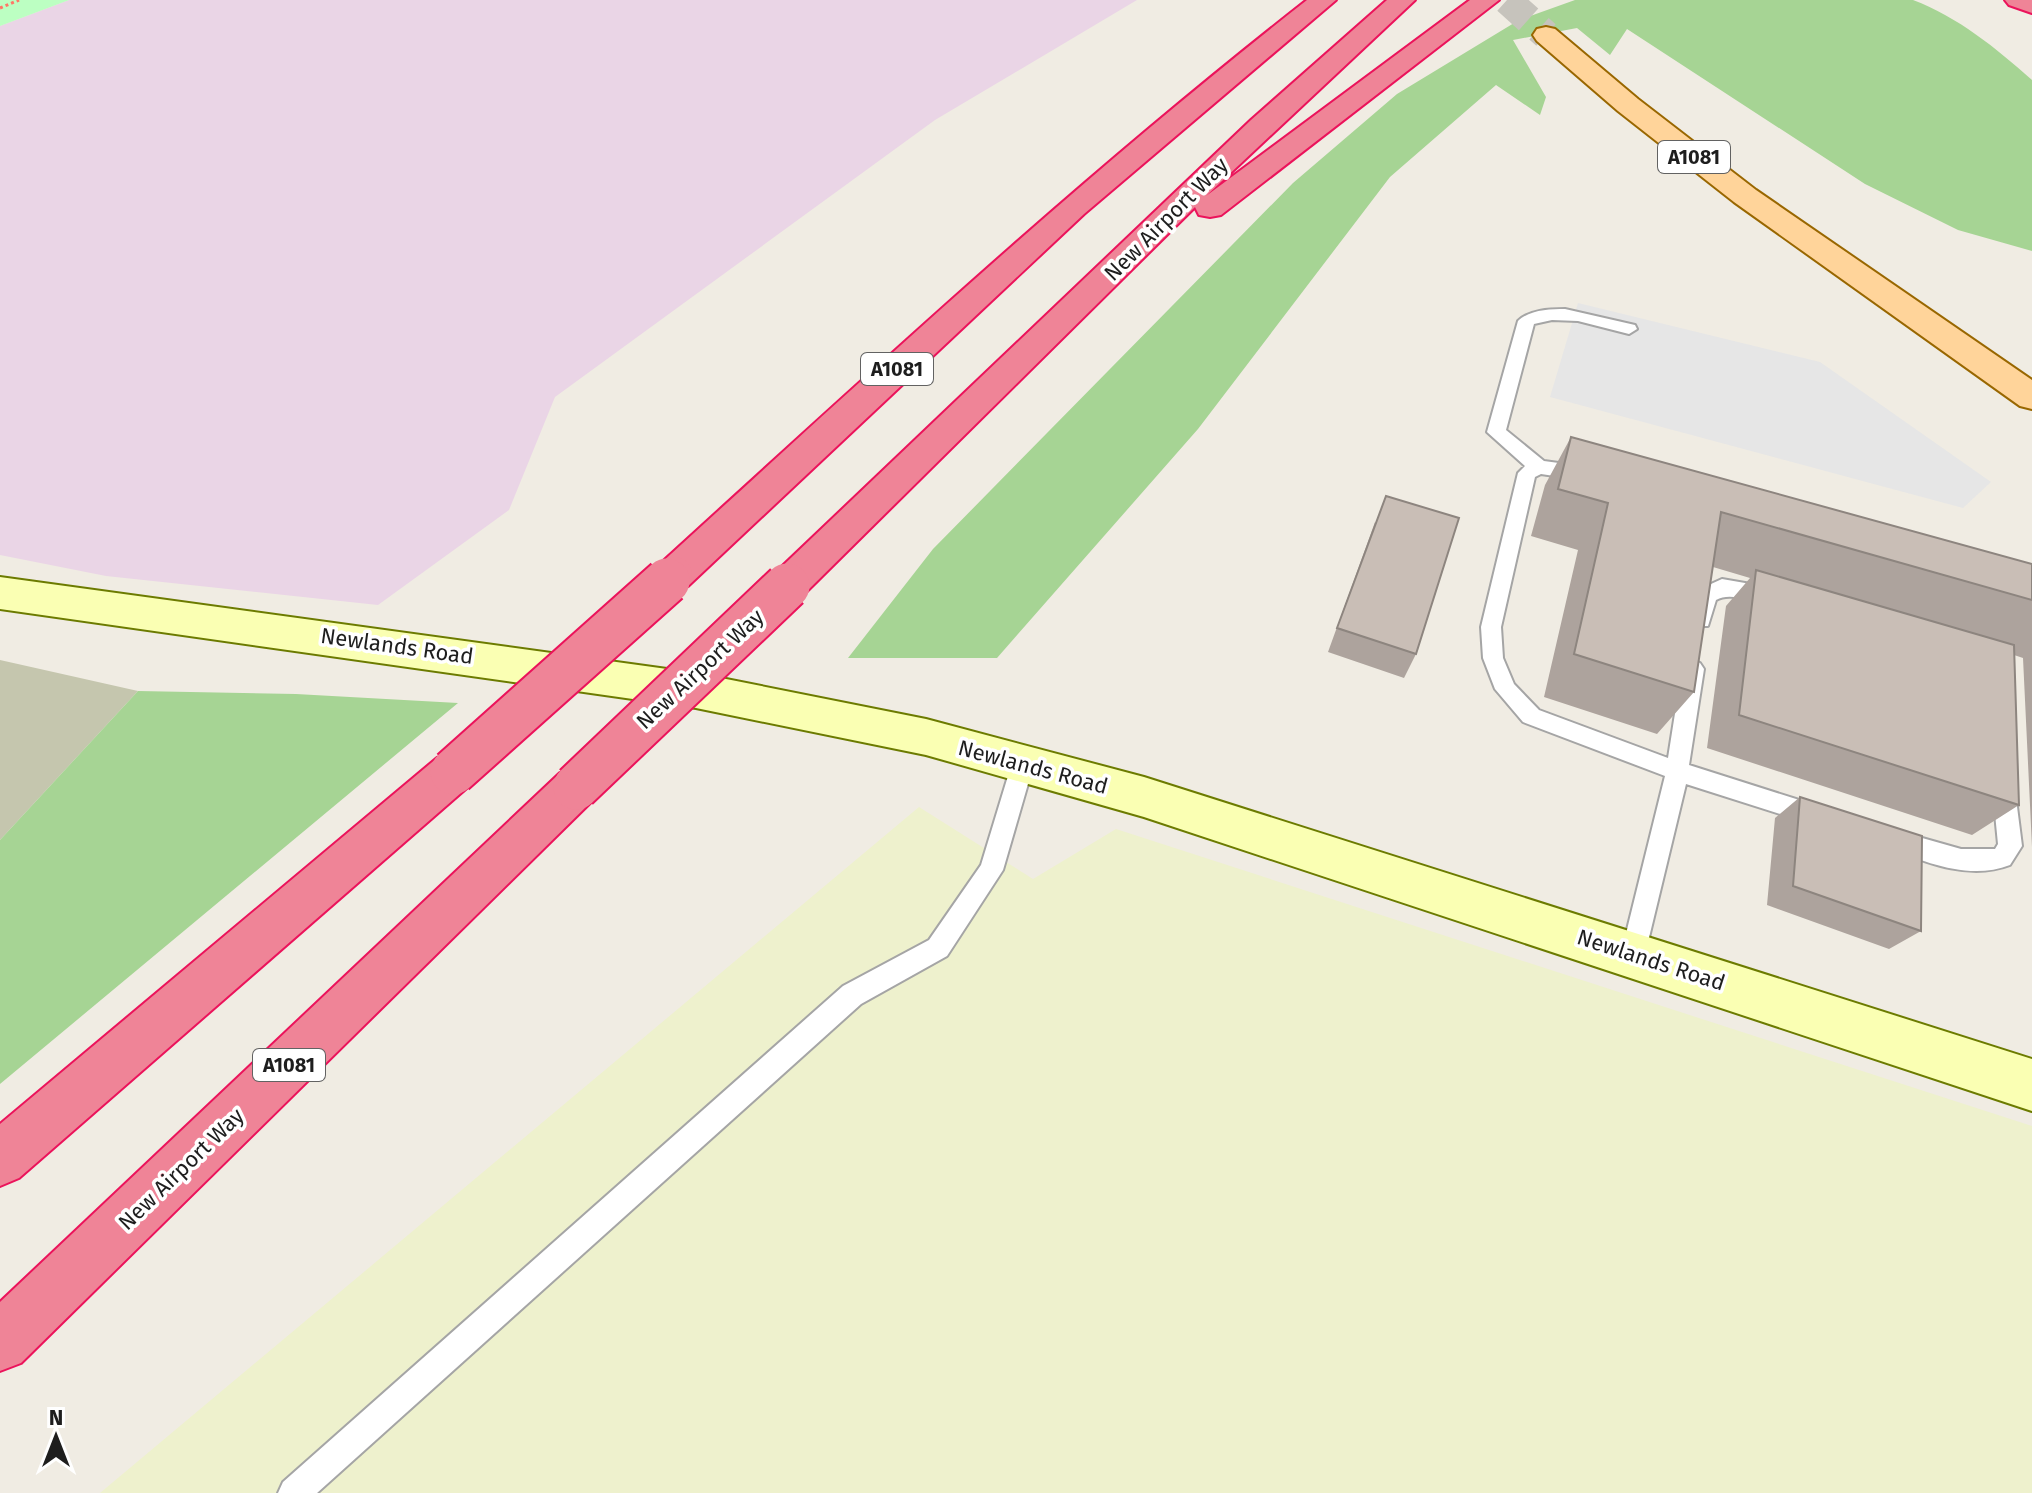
<svg xmlns="http://www.w3.org/2000/svg" width="2032" height="1493" viewBox="0 0 2032 1493" font-family="'Fira Sans',sans-serif">
	<style>
		.industrial { fill: #ead5e6 }
		.construction { fill: #c5c6ae }
		.farmland { fill: #eef1cd }
		.forest { fill: #a6d494 }
		.park { fill: #bcffc2 }
		.parking { fill: #e6e6e6 }
		.lines { fill: none; stroke-linecap: round; stroke-linejoin: round }
		.primary-tunnel { stroke: #c6c3bc; stroke-width: 29; stroke-dasharray: 29 14; stroke-linecap: butt }
		.lane-casing { stroke: #a5a5a5; stroke-width: 4 }
		.secondary-casing { stroke: #6c7b00; stroke-width: 4 }
		.primary-casing { stroke: #996700; stroke-width: 4 }
		.highway-casing { stroke: #eb135b; stroke-width: 4 }
		.path { stroke: #f76; stroke-width: 3; stroke-dasharray: 3 3; stroke-linecap: butt }
		.lane { fill: #fff; fill-rule: evenodd }
		.secondary { fill: #faffb3; fill-rule: evenodd }
		.primary { fill: #ffd49a; fill-rule: evenodd }
		.highway { fill: #ef8497; fill-rule: evenodd }
		.highway-bridge-far1-casing { stroke: #eb135b; stroke-width: 39; stroke-linecap: butt }
		.highway-bridge-casing { stroke: #eb135b; stroke-width: 49; stroke-linecap: butt }
		.highway-bridge-far1 { stroke: #ef8497; stroke-width: 36 }
		.highway-bridge { stroke: #ef8497; stroke-width: 45 }
		.wall { fill: #ada39d }
		.building { fill: #c9beb6; stroke: #8d857f; stroke-width: 2 }
		.labels { text-anchor: middle; dominant-baseline: central; stroke-width: 7; stroke-linejoin: round; paint-order: stroke }
		.shield { fill: #fff; stroke: #626262; stroke-width: 2 }
		.shield-label { font-size: 20px; font-weight: bold; fill: #1e1e1e }
		.street-label { font-size: 22px; fill: #1e1e1e; stroke: #fff }
	</style>
	<rect width="100%" height="100%" fill="#f0ece3"/>
	<!-- industrial -->
	<path class="industrial" d="M69,0H1137L935,120L555,397L509,510L378,605L106,576L0,555V26Z"/>
	<!-- construction -->
	<path class="construction" d="M0,660L138,691L0,840Z"/>
	<!-- farmland -->
	<path class="farmland" d="M919,807L1033,879L1116,829L2032,1126V1493H100Z"/>
	<!-- forest -->
	<path class="forest" d="M1575,0H1913C1958,17 1996,48 2032,80V251L1958,230L1865,184L1627,29L1610,55L1577,28L1513,40L1546,97L1540,115L1496,85L1390,177L1198,429L997,658H848L933,549L1293,183L1397,94L1519,20Z
		M138,691L296,694L458,703L0,1084V840Z"/>
	<!-- park -->
	<path class="park" d="M0,0H69L0,26Z"/>
	<!-- parking -->
	<path class="parking" d="M1578,303L1820,362L1991,482L1963,508L1550,397Z"/>
	<g class="lines">
		<!-- primary-tunnel -->
		<path class="primary-tunnel" d="M1507,0L1546,35"/>
		<defs>
			<path id="lane" d="M1565,309L1635,325L1637,329L1629,334L1578,321L1552,320L1534,324L1506,430L1544,461L1581,466L1590,473L1581,480L1541,474L1535,477L1501,627L1503,658L1514,684L1539,710L1668,758L1682,669L1686,663L1693,660L1700,663L1704,669L1689,765L1815,805L1823,808L1826,815L1823,822L1815,825L1686,784L1645,954L1642,962L1633,966L1624,962L1621,954L1665,776L1523,722L1495,689L1483,658L1481,627L1518,473L1525,466L1487,432L1518,321C1529,310 1549,309 1565,309Z
				M1722,579L1768,587L1775,589L1778,595L1775,601C1756,607 1734,590 1716,600L1708,626H1694L1691,620L1700,589Z
				M1023,753L1031,756L1034,763L1003,870L947,956L861,1004L317,1493H278L283,1482L843,986L929,940L981,865L1012,763L1015,756Z
				M2003,773L2011,776L2014,783L2022,846L2010,865C1969,881 1925,862 1886,847L1882,840L1886,833L1894,830L1961,849H1995L1998,844L1992,783L1995,776Z"/>
			<path id="secondary" d="M0,577L696,673L926,719L1144,777L2032,1059V1111L1144,817L926,755L696,708L0,609Z"/>
			<path id="primary" d="M1546,27L1555,29L1638,99L1756,190L2032,380V409L2020,406L1734,202L1618,111L1537,41L1533,35L1537,29Z"/>
			<path id="highway" d="M1307,0H1336L1084,214L688,586L674,590L660,586L654,575L660,564C872,371 1081,177 1307,0Z
				M1387,0H1415L1206,196L1470,0H1499L1221,215L1210,217L1199,215L1195,207L801,597L787,601L773,597L767,586L773,575L1251,120Z
				M2005,0H2032V13L2009,5Z
				M453,753L469,758L475,772L469,786L19,1178L0,1186V1124L437,758Z
				M576,767L592,773L599,787L592,801L21,1363L0,1371V1302L560,773Z"/>
		</defs>
		<!-- lane casing -->
		<use href="#lane" class="lane-casing"/>
		<!-- secondary casing -->
		<use href="#secondary" class="secondary-casing"/>
		<!-- primary casing -->
		<use href="#primary" class="primary-casing"/>
		<!-- highway casing -->
		<use href="#highway" class="highway-casing"/>
		<!-- path -->
		<path class="path" d="M0,8L19,0"/>
		<!-- lane -->
		<use href="#lane" class="lane"/>
		<!-- secondary -->
		<use href="#secondary" class="secondary"/>
		<!-- primary -->
		<use href="#primary" class="primary"/>
		<!-- highway -->
		<use href="#highway" class="highway"/>
		<defs>
			<path id="highway-bridge-far1" d="M665,583L674,575"/>
			<path id="highway-bridge" d="M453,772L667,581
				M576,787L787,586"/>
		</defs>
		<!-- highway-bridge-far1 casing -->
		<use href="#highway-bridge-far1" class="highway-bridge-far1-casing"/>
		<!-- highway-bridge casing -->
		<use href="#highway-bridge" class="highway-bridge-casing"/>
		<!-- highway-bridge-far1 -->
		<use href="#highway-bridge-far1" class="highway-bridge-far1"/>
		<!-- highway-bridge -->
		<use href="#highway-bridge" class="highway-bridge"/>
	</g>
	<!-- wall -->
	<path class="wall" d="M1571,437L2032,564V847L2023,658L2014,655L2019,805L1972,835L1707,748L1726,606L1750,578L1713,567L1694,692L1657,734L1544,697L1578,550L1531,536L1545,485Z
		M1375,522L1416,654L1404,678L1328,652Z
		M1800,797L1921,931L1889,949L1767,905L1775,818Z"/>
	<!-- building -->
	<path class="building" d="M1571,437L2032,564V600L1721,512L1694,692L1574,654L1608,503L1558,489Z
		M1386,496L1459,518L1416,654L1337,628Z
		M1756,570L2014,645L2019,805L1739,715Z
		M1800,797L1922,836L1921,931L1793,886Z"/>
	<g class="labels">
		<!-- shield labels -->
		<g class="shield">
			<rect x="1658" y="141" width="72" height="32" rx="6"/>
			<rect x="861" y="353" width="72" height="32" rx="6"/>
			<rect x="253" y="1049" width="72" height="32" rx="6"/>
		</g>
		<g class="shield-label">
			<text x="1694" y="157">A1081</text>
			<text x="897" y="369">A1081</text>
			<text x="289" y="1065">A1081</text>
		</g>
		<!-- street labels -->
		<g class="street-label">
			<text transform="translate(1166 219) rotate(-45)">New Airport Way</text>
			<text transform="translate(397 646) rotate(8)">Newlands Road</text>
			<text transform="translate(700 669) rotate(-43)">New Airport Way</text>
			<text transform="translate(1033 767) rotate(15)">Newlands Road</text>
			<text transform="translate(1651 960) rotate(18)">Newlands Road</text>
			<text transform="translate(181 1169) rotate(-44)">New Airport Way</text>
		</g>
	</g>
	<!-- north arrow -->
	<g transform="translate(56 1437)" stroke="#ffffff" stroke-width="6" paint-order="stroke">
	<path d="M0-6L14 30L0 20L-14 30Z" fill="#1e1e1e"/>
	<text y="-12" font-size="22" font-weight="bold" text-anchor="middle" fill="#1e1e1e">N</text>
	</g>
</svg>
